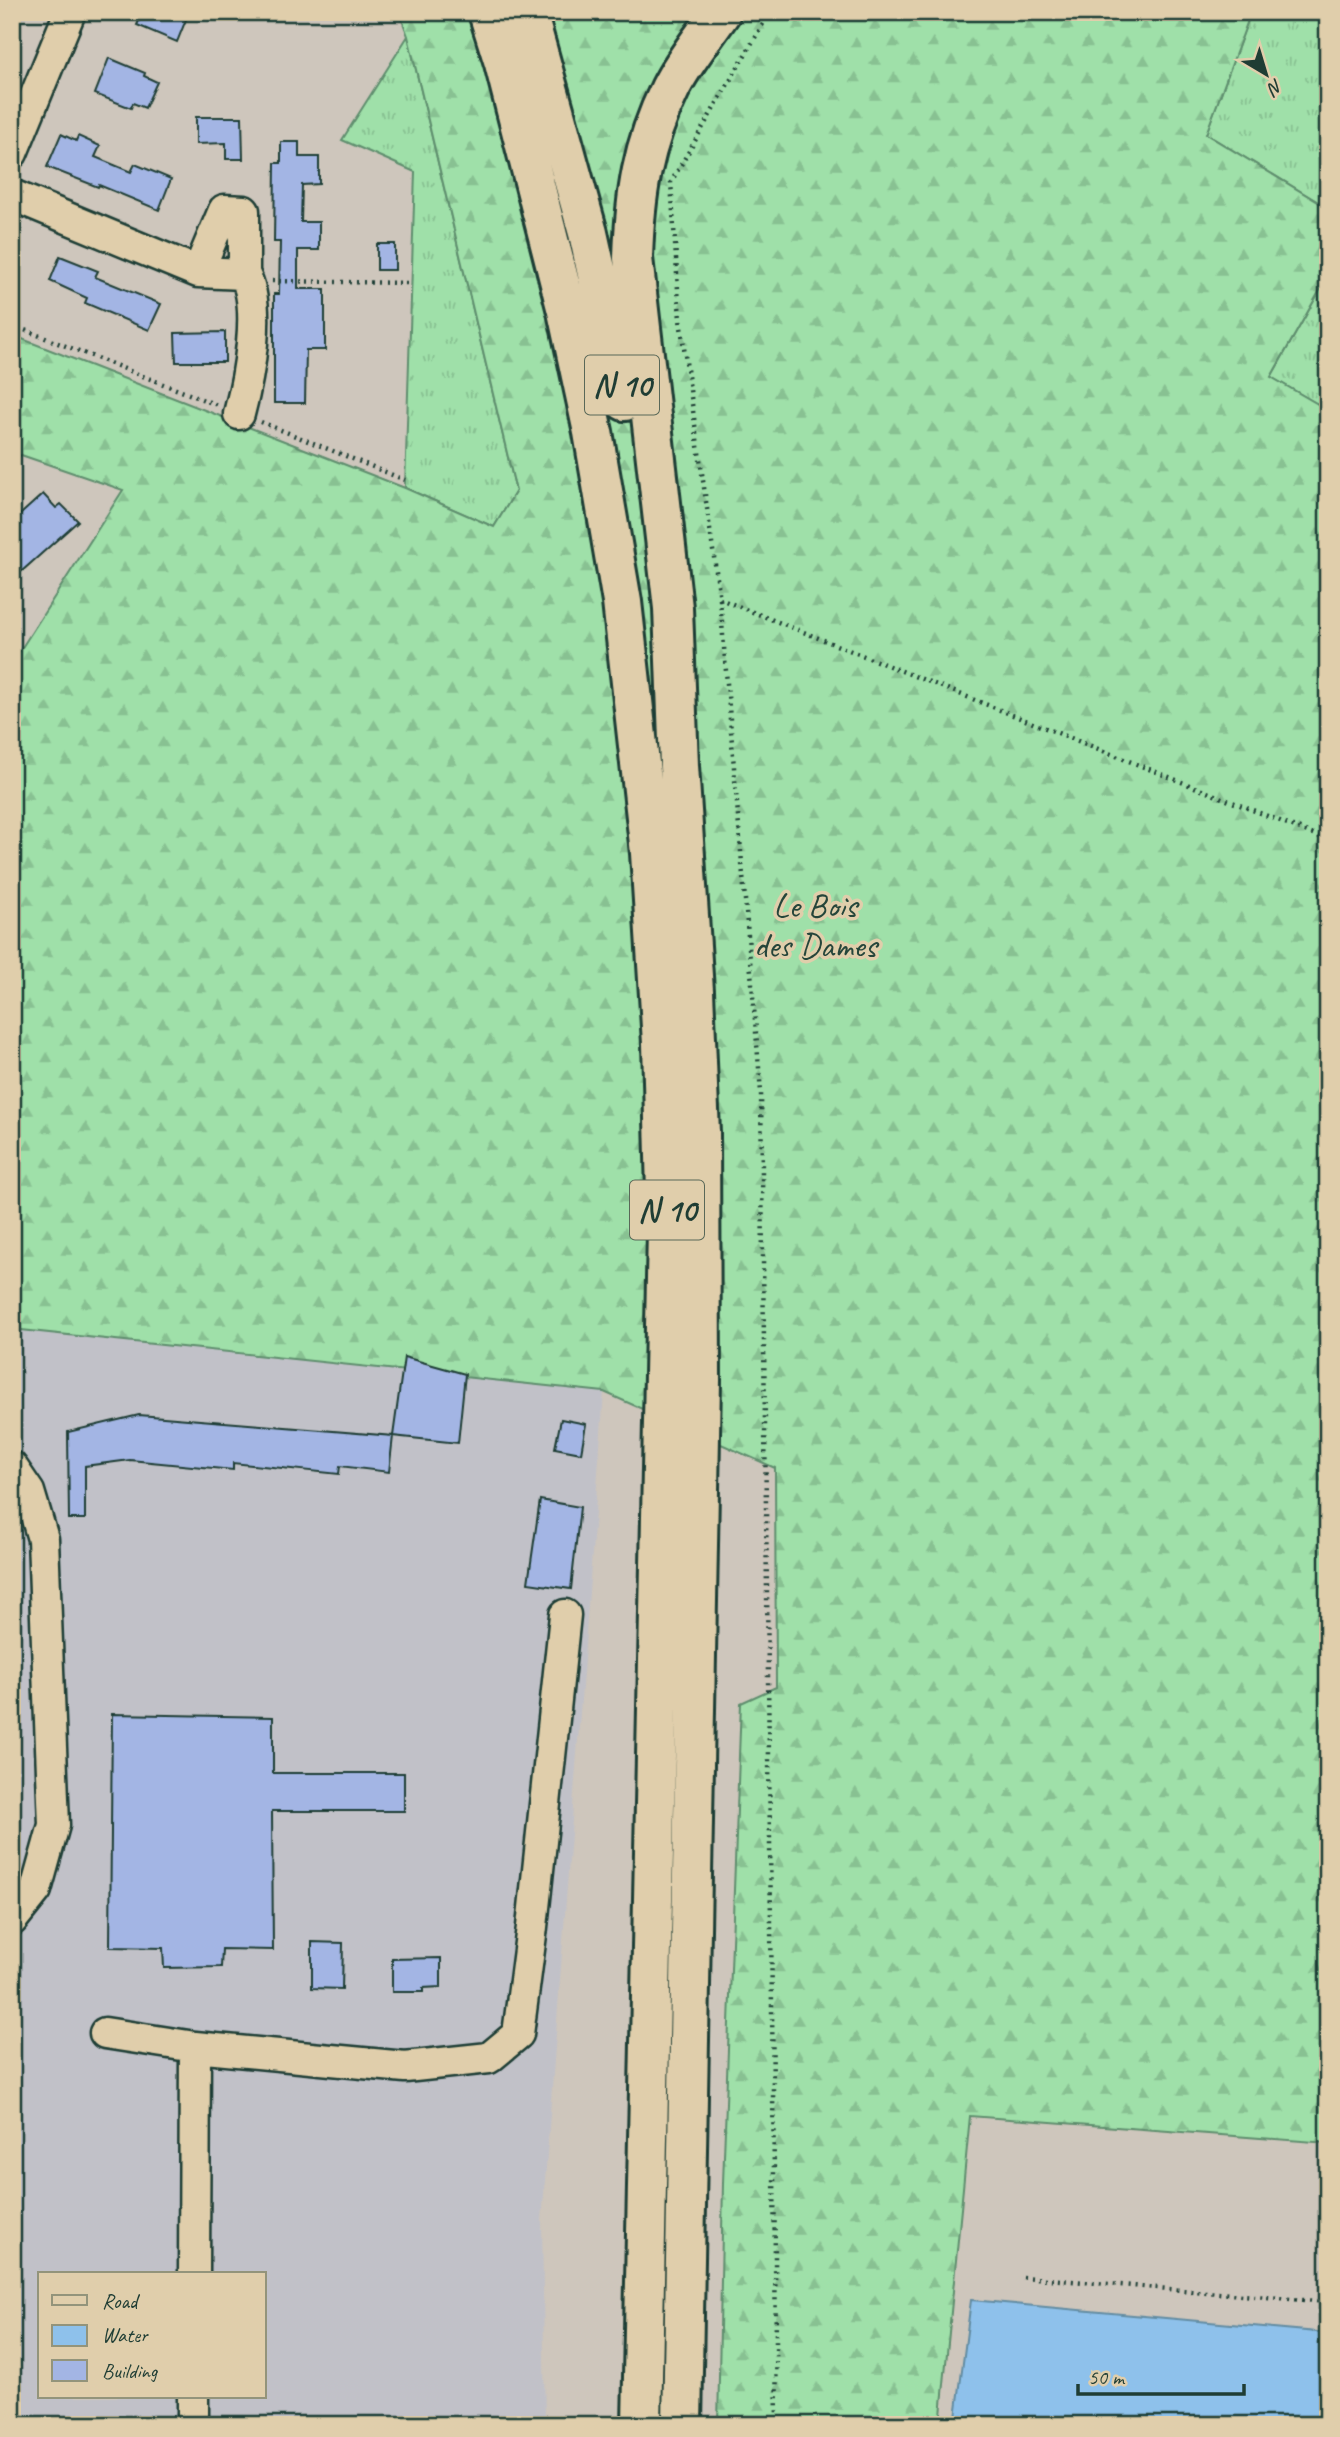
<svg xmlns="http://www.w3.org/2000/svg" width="1340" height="2437" viewBox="0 0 1340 2437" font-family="Caveat,sans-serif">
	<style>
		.built { fill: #c1c1c8; fill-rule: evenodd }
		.grass { fill: url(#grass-tufts); stroke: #5f8e6e; stroke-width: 2 }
		.forest { fill: url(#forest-firs); stroke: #5f8e6e; stroke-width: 2 }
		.water { fill: #8ec1eb; stroke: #628ca2; stroke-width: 2 }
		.building { fill: #a3b5e4; stroke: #1f3d34; stroke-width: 2 }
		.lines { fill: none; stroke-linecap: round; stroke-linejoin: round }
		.minor-casing { stroke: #1f3d34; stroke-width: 35 }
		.highway-casing { stroke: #1f3d34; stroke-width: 44 }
		.path { stroke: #1f3d34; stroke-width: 4.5; stroke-dasharray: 2 5; stroke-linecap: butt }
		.minor { stroke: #e0ceab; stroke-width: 30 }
		.highway { stroke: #e0ceab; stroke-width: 38 }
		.labels { text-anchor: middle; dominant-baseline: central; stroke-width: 7; stroke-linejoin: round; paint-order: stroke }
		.shield { fill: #e0ceab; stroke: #596858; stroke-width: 2 }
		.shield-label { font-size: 33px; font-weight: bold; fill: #1f3d34 }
		.park-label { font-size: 35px; fill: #25453a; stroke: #e0ceab }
	</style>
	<defs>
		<pattern id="grass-tufts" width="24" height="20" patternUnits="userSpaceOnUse" patternTransform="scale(1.75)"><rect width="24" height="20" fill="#9fe0a9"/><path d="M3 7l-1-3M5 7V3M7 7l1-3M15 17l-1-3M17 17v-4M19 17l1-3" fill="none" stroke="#88c192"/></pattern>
		<pattern id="forest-firs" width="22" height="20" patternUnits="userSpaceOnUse" patternTransform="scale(1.75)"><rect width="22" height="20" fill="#9fe0a9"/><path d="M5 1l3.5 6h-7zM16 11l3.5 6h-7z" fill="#88c192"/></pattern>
	</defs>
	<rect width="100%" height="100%" fill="#cec6bc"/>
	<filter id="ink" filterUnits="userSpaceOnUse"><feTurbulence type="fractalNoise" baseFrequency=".0143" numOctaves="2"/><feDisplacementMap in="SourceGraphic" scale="14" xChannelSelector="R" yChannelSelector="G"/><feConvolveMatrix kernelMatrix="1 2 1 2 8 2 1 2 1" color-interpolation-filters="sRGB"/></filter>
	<g filter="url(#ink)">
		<!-- built -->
		<path class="built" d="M12,1329L604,1392L542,2221L545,2425H12ZM40,2274H264V2397H40Z"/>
		<!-- grass -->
		<path class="grass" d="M1251,12H1328V208L1206,134Z
			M408,36L516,491L494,527L405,488L415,172L342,140Z
			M1328,276V410L1271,377Z"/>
		<!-- forest -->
		<path class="forest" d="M399,12H1251L1206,134L1328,208V276L1271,377L1328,410V2143L970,2116L940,2425H718L723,2183L741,1703L776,1687L775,1468L604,1392L12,1329V663L123,490L21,455L12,463V335L405,488L494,527L516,491L408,36Z"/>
		<!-- water -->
		<path class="water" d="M971,2300L1328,2333V2425H955Z"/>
		<!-- building -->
		<path class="building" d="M143,12H189L177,42L137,25Z
			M109,58L145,73L144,76L157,82L145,108L133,103L131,108L95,94Z
			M196,117H242L243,159H226V143L196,144Z
			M61,134L76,141L78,136L100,146L95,157L131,172L135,164L171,179L159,210L99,185L98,187L47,167Z
			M281,142H299V157H319V184L302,185L301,222H319V250H298V289H325V350H306L305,403H274V294H279L280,242H274L275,163H281Z
			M377,244H395V270H377Z
			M60,256L98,271L95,277L161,304L149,330L85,303L87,298L50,281Z
			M225,332V362H176L175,333Z
			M43,494L56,508L61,504L78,521L22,571L12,560V522Z
			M404,1357L465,1374L458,1443L393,1436Z
			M139,1415L393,1436L389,1472L340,1466L339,1474L233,1463V1470L130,1460L85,1466V1519H69L68,1432Z
			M561,1419L586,1424L581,1453L555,1448Z
			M540,1500L580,1507L571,1589L528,1583Z
			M112,1714L273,1717V1773H404V1811H272L273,1950L222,1949L221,1967L164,1968L163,1948L110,1947Z
			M312,1942L343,1943L342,1989L312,1988Z
			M441,1958V1987L423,1988V1992H392V1959Z"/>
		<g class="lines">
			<defs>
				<path id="minor" d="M12,153L70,12
					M12,195L198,272L244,274V211L224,210L198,272
					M239,414C248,380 263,306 244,274
					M12,1467L29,1492L43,1539L54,1825L36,1890L12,1920
					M105,2033L195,2047L405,2067L489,2058L518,2034L532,1927L565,1615
					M194,2274L195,2047
					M193,2425V2397"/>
				<path id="highway" d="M488,12L504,63L567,311L593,432L622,602L650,853L662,1043L667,1231L642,2425
					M527,12L588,233L625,401
					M682,2425L701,1380L700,1133L694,991L679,766L673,608L633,258C635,195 642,146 670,89C683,62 704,37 721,12"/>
			</defs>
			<!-- minor casing -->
			<use href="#minor" class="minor-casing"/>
			<!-- highway casing -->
			<use href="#highway" class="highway-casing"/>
			<!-- path -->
			<path class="path" d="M770,12L671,182L680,320L720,599L1328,840
				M272,281L411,283
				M12,325L217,405
				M261,422L405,480
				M720,599L761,1092L777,2425
				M1023,2277L1328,2302"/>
			<!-- minor -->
			<use href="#minor" class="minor"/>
			<!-- highway -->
			<use href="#highway" class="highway"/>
		</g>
	</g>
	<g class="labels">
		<!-- shield labels -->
		<g class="shield">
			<rect x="585" y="355.5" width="74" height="59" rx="5"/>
			<rect x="630" y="1180.5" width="74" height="59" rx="5"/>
		</g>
		<g class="shield-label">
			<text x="622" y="385">N 10</text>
			<text x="667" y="1210">N 10</text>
		</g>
		<!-- park labels -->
		<g class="park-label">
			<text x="815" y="905">Le Bois<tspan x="815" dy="40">des Dames</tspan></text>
		</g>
	</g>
	<!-- margin -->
	<rect width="1340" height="2437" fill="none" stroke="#e0ceab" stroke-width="42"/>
	<rect x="21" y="21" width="1298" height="2395" fill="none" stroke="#1f3d34" stroke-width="2.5" filter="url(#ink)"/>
	<!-- legend -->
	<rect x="38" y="2272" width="228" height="126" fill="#e0ceab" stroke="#93947b" stroke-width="2"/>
	<rect x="52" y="2295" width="35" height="10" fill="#e0ceab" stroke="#93947b" stroke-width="2"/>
	<text x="102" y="2308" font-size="21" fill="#1f3d34">Road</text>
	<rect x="52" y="2325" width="35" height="21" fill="#8ec1eb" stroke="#93947b" stroke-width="2"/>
	<text x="102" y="2342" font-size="21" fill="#1f3d34">Water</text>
	<rect x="52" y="2360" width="35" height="21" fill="#a3b5e4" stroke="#93947b" stroke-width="2"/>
	<text x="102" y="2378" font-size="21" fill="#1f3d34">Building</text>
	<!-- north arrow -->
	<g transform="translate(1266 74) rotate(142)" stroke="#e0ceab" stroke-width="5" paint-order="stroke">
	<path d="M0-5L12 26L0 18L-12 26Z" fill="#1f3d34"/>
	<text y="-10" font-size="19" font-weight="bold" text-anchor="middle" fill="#1f3d34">N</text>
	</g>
	<!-- scale -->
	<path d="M1078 2384v10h166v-10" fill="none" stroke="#1f3d34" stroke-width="3.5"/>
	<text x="1088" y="2384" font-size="21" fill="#1f3d34" stroke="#e0ceab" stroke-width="5" paint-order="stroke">50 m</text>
</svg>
